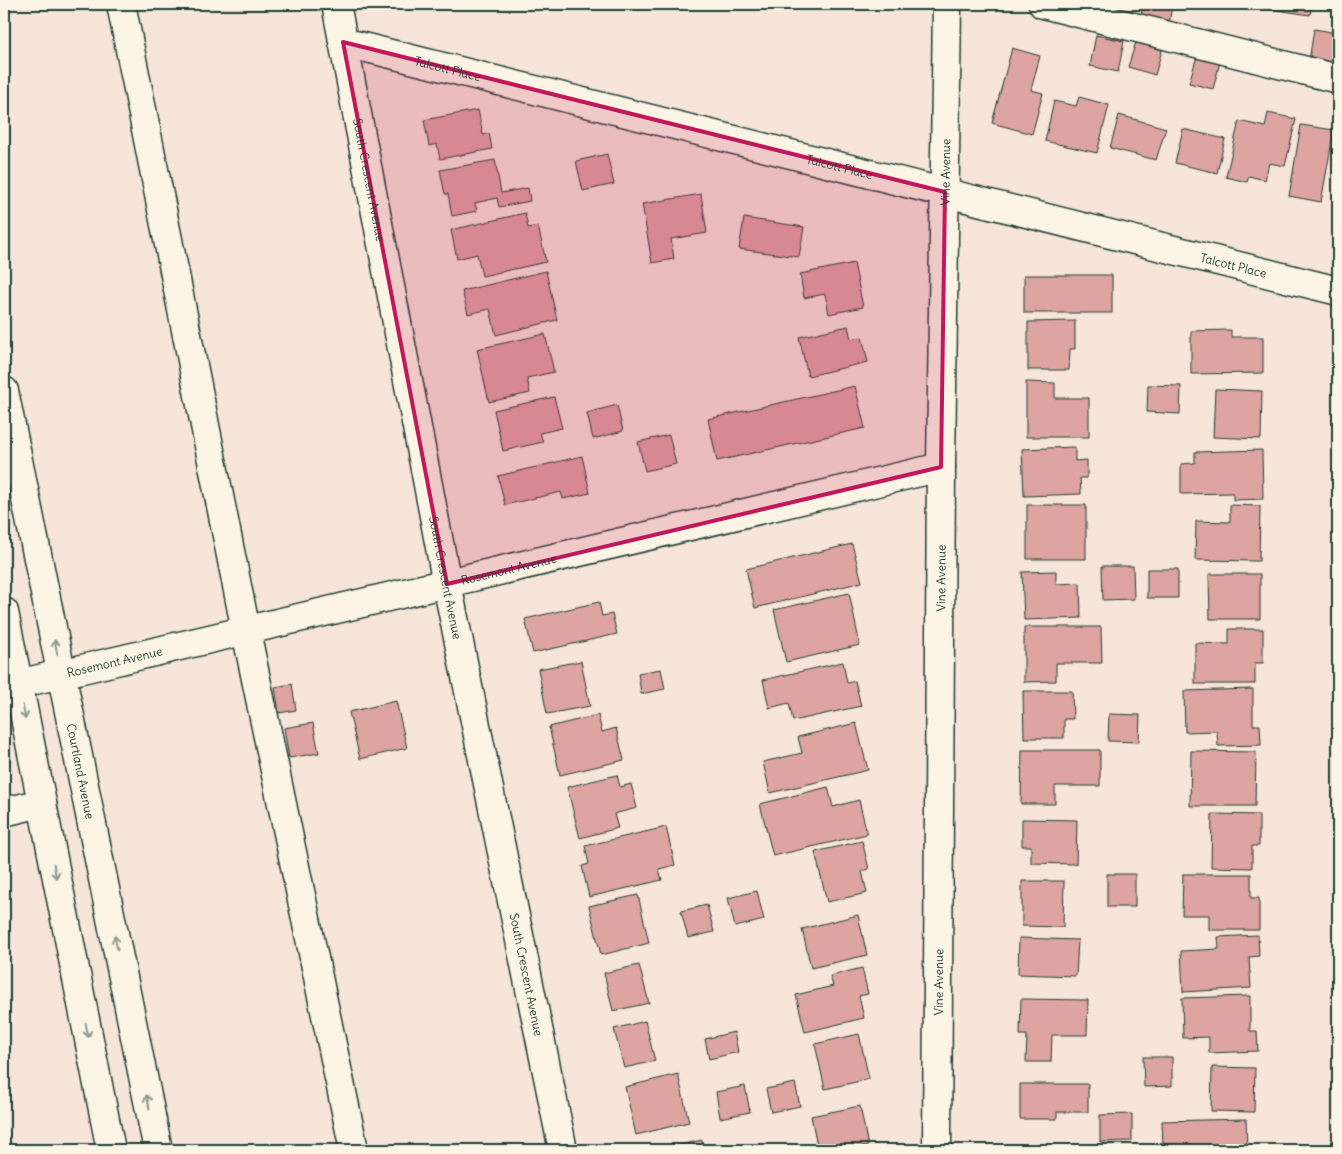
<svg xmlns="http://www.w3.org/2000/svg" width="1342" height="1154" viewBox="0 0 1342 1154" font-family="Delius,sans-serif">
	<style>
		.building { fill: #dea4a2; stroke: #1f3d34 }
		.lines { fill: none; stroke-linecap: round; stroke-linejoin: round }
		.minor-casing { stroke: #1f3d34; stroke-width: 31 }
		.minor { stroke: #fcf5e5; stroke-width: 28 }
		.oneway { stroke: #8e998c }
		.marked { fill: #c2185b; fill-opacity: 0.2; stroke: #c2185b; stroke-width: 4; stroke-linejoin: round }
		.labels { text-anchor: middle; dominant-baseline: central; stroke-width: 4; stroke-linejoin: round; paint-order: stroke }
		.street-label { font-size: 12px; fill: #1f3d34; stroke: #fcf5e5 }
	</style>
	<rect width="100%" height="100%" fill="#f6e5d8"/>
	<filter id="ink" filterUnits="userSpaceOnUse"><feTurbulence type="fractalNoise" baseFrequency=".02" numOctaves="2"/><feDisplacementMap in="SourceGraphic" scale="10" xChannelSelector="R" yChannelSelector="G"/><feConvolveMatrix kernelMatrix="1 2 1 2 8 2 1 2 1" color-interpolation-filters="sRGB"/></filter>
	<g filter="url(#ink)">
		<!-- building -->
		<path class="building" d="M1143,4H1172L1169,25L1140,21Z
			M1225,4H1245L1244,8Z
			M1271,4H1312L1310,15L1270,9Z
			M1314,29L1338,33V66L1309,61Z
			M1096,35L1124,41L1118,72L1090,66Z
			M1136,42L1162,50L1155,75L1128,67Z
			M1012,48L1040,56L1031,90L1043,93L1032,134L992,123Z
			M1197,56L1220,62L1213,89L1189,83Z
			M1079,97L1109,105L1097,153L1045,141L1054,101L1076,106Z
			M478,110L483,135L489,133L492,149L440,159L437,144L429,146L424,120Z
			M1268,113L1296,119L1285,166L1269,163L1265,180L1249,176L1247,182L1226,177L1239,121L1265,127Z
			M1119,115L1166,128L1156,160L1110,148Z
			M1301,125L1334,130L1321,202L1289,196Z
			M1183,129L1225,139L1217,173L1175,163Z
			M607,154L614,184L583,191L576,161Z
			M495,160L501,193L528,188L530,201L499,207L497,198L475,203L477,211L452,216L448,194H445L440,170Z
			M701,194L707,233L671,239L674,259L652,263L642,204Z
			M525,213L528,228L538,226L546,262L482,276L477,254L457,259L451,230Z
			M744,218L804,227L799,257L739,249Z
			M854,263L863,307L829,314L825,294L804,298L800,274Z
			M546,271L557,320L496,335L490,309L468,314L462,291Z
			M1024,275H1112V313H1024Z
			M1075,321V349H1070L1069,370H1028V322Z
			M848,326L851,339L862,337L868,362L808,376L799,337Z
			M1231,330V337H1263V373L1191,374V331Z
			M545,334L554,372L527,378L530,393L489,402L477,349Z
			M1026,382L1055,383V398H1089V437H1026Z
			M1148,385L1181,386L1180,414L1147,412Z
			M855,386L865,428L717,461L708,419Z
			M1215,389L1262,391L1261,439L1213,437Z
			M554,397L562,428L540,433L543,442L503,451L494,410Z
			M617,405L623,431L593,439L587,413Z
			M669,435L676,464L645,471L638,442Z
			M1075,447V461L1087,460V478H1080L1081,494L1024,496L1022,449Z
			M1262,450L1263,499L1233,500V493L1181,494V464L1195,463V452Z
			M582,456L590,493L563,499L561,492L505,505L498,476Z
			M1027,505H1086V559H1027Z
			M1230,505L1260,506L1259,561L1195,560L1196,521L1230,522Z
			M852,544L862,582L755,608L746,569Z
			M1102,566H1133L1134,599L1103,600Z
			M1147,569H1178V598H1147Z
			M1056,571V584L1080,583L1081,618L1024,620L1022,572Z
			M1209,574H1260V619H1210Z
			M849,593L860,645L786,662L774,610Z
			M599,602L602,616L612,614L617,634L533,653L525,619Z
			M1024,627H1101L1102,663H1056V681L1024,682Z
			M1229,629H1263V663H1255V684H1195V643L1229,644Z
			M581,661L590,706L547,714L538,669Z
			M843,662L847,683L855,681L861,706L793,721L789,703L769,708L763,680Z
			M661,669L665,689L641,694L638,673Z
			M292,684L296,710L279,713L275,687Z
			M1253,689V725H1260L1261,745L1218,746L1217,731L1185,732L1184,691Z
			M1023,691H1072L1073,719H1064V738H1024Z
			M396,701L407,748L360,759L349,712Z
			M1109,714L1140,715L1139,742L1108,741Z
			M598,715L602,732L616,728L624,760L560,775L549,727Z
			M313,723L319,753L289,758L284,728Z
			M856,723L868,770L770,793L763,762L802,753L798,737Z
			M1022,750H1100V786H1055V804H1021Z
			M1191,751L1256,752L1255,806H1190Z
			M617,775L620,787L631,784L637,808L614,814L618,828L580,838L567,787Z
			M828,787L833,807L859,800L867,834L773,856L760,804Z
			M1212,814L1259,815V846H1252V868L1211,867Z
			M1022,819L1077,820L1076,864L1031,863V846H1022Z
			M666,827L675,865L659,869L662,880L589,897L582,866L589,864L585,846Z
			M862,841L869,869L862,871L867,893L827,902L815,852Z
			M1107,874H1135V907H1107Z
			M1183,874H1251V898H1259V930H1209V915H1182Z
			M1022,881H1064L1063,927L1022,926Z
			M757,891L764,920L735,927L728,898Z
			M638,895L649,943L601,955L589,906Z
			M707,905L714,932L688,938L681,911Z
			M858,915L867,955L811,968L802,929Z
			M1258,935L1259,956L1249,957L1251,988L1183,992L1181,951L1219,949L1218,937Z
			M1019,938L1078,940L1076,976L1018,974Z
			M639,965L649,1003L613,1011L604,973Z
			M862,968L868,994L859,996L864,1018L805,1032L796,995L833,986L830,976Z
			M1250,996V1031H1257L1258,1051L1209,1053V1037L1183,1038L1182,998Z
			M1021,999L1088,1000L1087,1035H1052L1051,1062H1026L1027,1035H1020Z
			M645,1021L655,1061L624,1068L614,1029Z
			M734,1032L738,1052L709,1059L705,1039Z
			M859,1034L869,1079L825,1089L815,1044Z
			M1143,1057H1172V1086L1144,1087Z
			M1212,1067L1255,1068L1254,1112L1211,1111Z
			M678,1074L689,1122L636,1135L625,1087Z
			M795,1083L800,1106L771,1112L766,1089Z
			M1020,1084H1088V1112H1057V1119H1020Z
			M745,1086L750,1112L720,1118L716,1092Z
			M860,1106L868,1146L845,1150H818L811,1116Z
			M1132,1114V1141L1100,1142V1115Z
			M1246,1119L1247,1150H1178V1144H1163L1162,1121Z
			M702,1140L704,1150H657Z"/>
		<g class="lines">
			<defs>
				<g id="minor">
					<path d="M121,4L246,631L354,1150"/>
					<path id="s1" d="M336,4L447,584L563,1150"/>
					<path d="M1043,4L1338,79"/>
					<path id="s2" d="M343,42L1338,291"/>
					<path id="s3" d="M4,391L158,1150"/>
					<path d="M4,612L111,1150"/>
					<path id="s4" d="M18,684L941,467"/>
					<path d="M4,812L42,803"/>
					<path id="s5" d="M937,1150L941,467L947,4"/>
				</g>
			</defs>
			<!-- minor casing -->
			<use href="#minor" class="minor-casing"/>
			<!-- minor -->
			<use href="#minor" class="minor"/>
		</g>
		<!-- one-way arrows -->
		<defs><path id="oneway-shaft" d="M-6 0H5M1.5-3L5.5 0L1.5 3" fill="none" stroke-width="1.6" stroke-linecap="round" stroke-linejoin="round" transform="scale(1.25)"/></defs>
		<g class="oneway">
			<use href="#oneway-shaft" transform="translate(56 647) rotate(-101)"/>
			<use href="#oneway-shaft" transform="translate(24 712) rotate(79)"/>
			<use href="#oneway-shaft" transform="translate(55 871) rotate(79)"/>
			<use href="#oneway-shaft" transform="translate(116 943) rotate(-102)"/>
			<use href="#oneway-shaft" transform="translate(87 1030) rotate(79)"/>
			<use href="#oneway-shaft" transform="translate(148 1102) rotate(-102)"/>
		</g>
	</g>
	<!-- marked area -->
	<path class="marked" d="M343,42L945,192L941,467L447,584Z"/>
	<g class="labels">
		<!-- street labels -->
		<g class="street-label">
			<text stroke="none"><textPath href="#s2" startOffset="108">Talcott Place</textPath></text>
			<text stroke="none"><textPath href="#s2" startOffset="512">Talcott Place</textPath></text>
			<text stroke="none"><textPath href="#s5" startOffset="978">Vine Avenue</textPath></text>
			<text stroke="none"><textPath href="#s1" startOffset="179">South Crescent Avenue</textPath></text>
			<text stroke="none"><textPath href="#s2" startOffset="918">Talcott Place</textPath></text>
			<text stroke="none"><textPath href="#s4" startOffset="504">Rosemont Avenue</textPath></text>
			<text stroke="none"><textPath href="#s5" startOffset="572">Vine Avenue</textPath></text>
			<text stroke="none"><textPath href="#s1" startOffset="584">South Crescent Avenue</textPath></text>
			<text stroke="none"><textPath href="#s4" startOffset="99">Rosemont Avenue</textPath></text>
			<text stroke="none"><textPath href="#s3" startOffset="388">Courtland Avenue</textPath></text>
			<text stroke="none"><textPath href="#s1" startOffset="989">South Crescent Avenue</textPath></text>
			<text stroke="none"><textPath href="#s5" startOffset="168">Vine Avenue</textPath></text>
		</g>
	</g>
	<!-- margin -->
	<rect width="1342" height="1154" fill="none" stroke="#fcf5e5" stroke-width="20"/>
	<rect x="10" y="10" width="1322" height="1134" fill="none" stroke="#1f3d34" stroke-width="2" filter="url(#ink)"/>
</svg>
